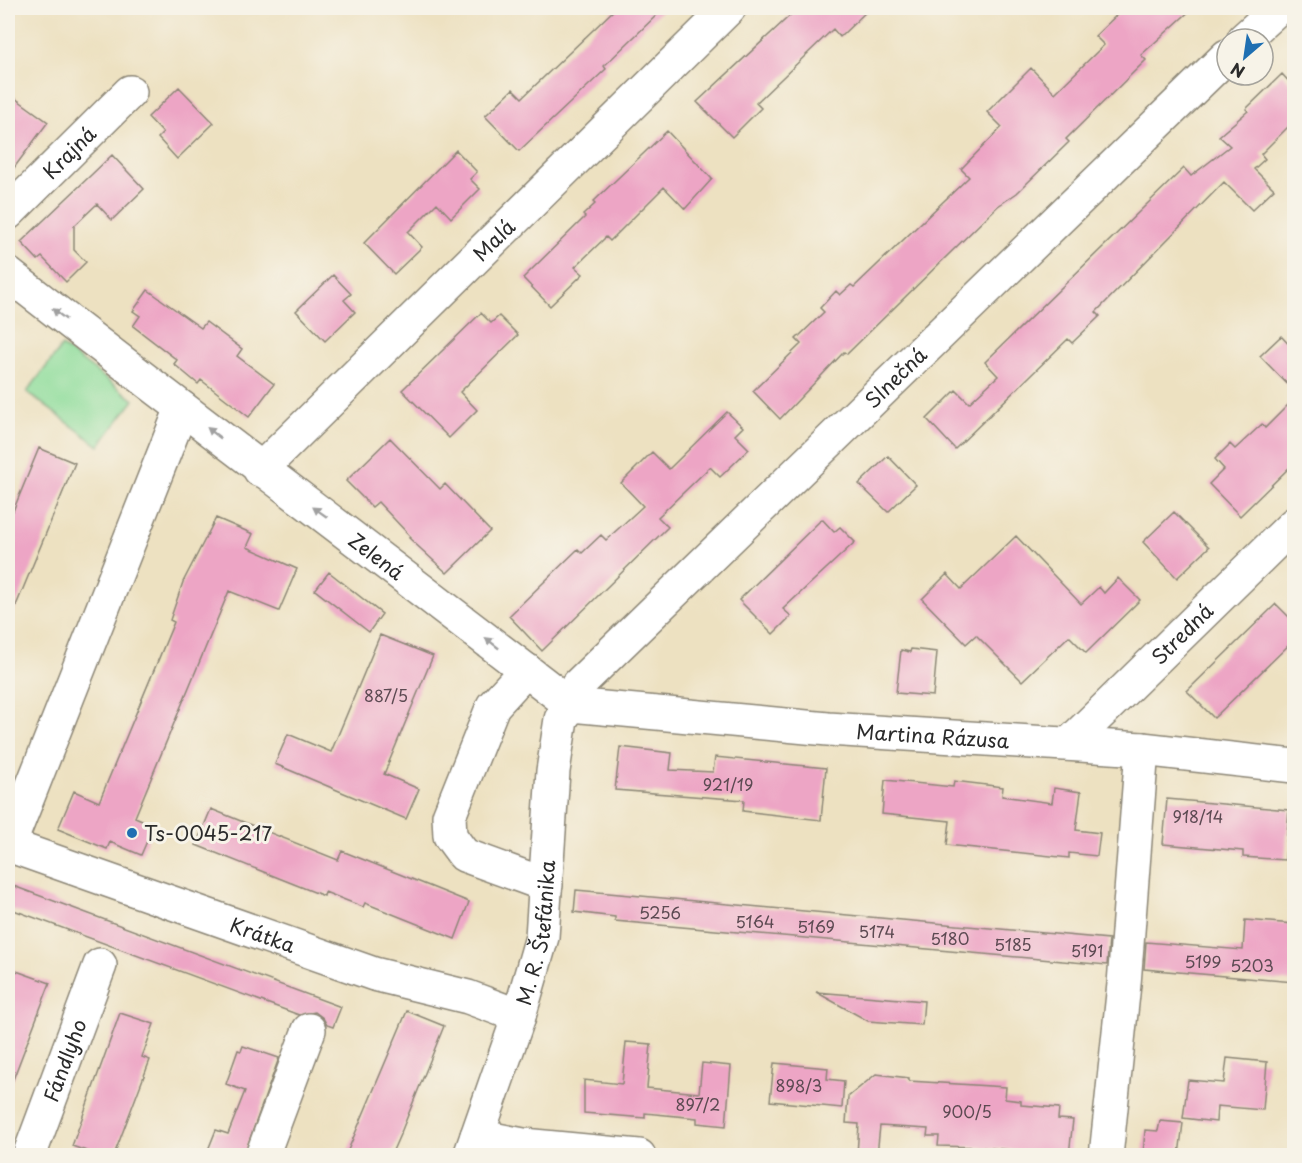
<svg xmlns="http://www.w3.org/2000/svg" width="1302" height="1163" viewBox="0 0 1302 1163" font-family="'Playpen Sans',sans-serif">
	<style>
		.green { fill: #8fdd9b; stroke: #5d8463; stroke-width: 1.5 }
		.building { fill: #eda5c5 }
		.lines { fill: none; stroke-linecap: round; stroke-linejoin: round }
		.minor-casing { stroke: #8c8676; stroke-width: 36 }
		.minor { stroke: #fff; stroke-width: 33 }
		.oneway { fill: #a0a0a0 }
		.poi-dot { fill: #1f6fb2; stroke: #f7f3e8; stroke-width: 2 }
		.labels { text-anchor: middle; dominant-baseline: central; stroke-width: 6; stroke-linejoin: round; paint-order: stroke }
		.number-label { font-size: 16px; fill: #5c4a52 }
		.street-label { font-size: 20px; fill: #2b2b2b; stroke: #f7f3e8 }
		.poi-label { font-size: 20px; fill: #2b2b2b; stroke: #f7f3e8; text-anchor: start }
	</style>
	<rect width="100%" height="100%" fill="#f7f3e8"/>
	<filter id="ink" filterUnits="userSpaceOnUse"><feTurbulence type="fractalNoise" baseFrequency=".0167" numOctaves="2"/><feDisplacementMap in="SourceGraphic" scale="12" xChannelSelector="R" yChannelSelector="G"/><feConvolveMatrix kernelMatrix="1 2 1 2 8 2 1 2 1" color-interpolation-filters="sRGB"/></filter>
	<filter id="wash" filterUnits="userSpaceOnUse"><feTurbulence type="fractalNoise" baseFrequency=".008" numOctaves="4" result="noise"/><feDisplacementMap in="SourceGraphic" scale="24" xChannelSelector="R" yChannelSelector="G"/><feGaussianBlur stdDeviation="1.35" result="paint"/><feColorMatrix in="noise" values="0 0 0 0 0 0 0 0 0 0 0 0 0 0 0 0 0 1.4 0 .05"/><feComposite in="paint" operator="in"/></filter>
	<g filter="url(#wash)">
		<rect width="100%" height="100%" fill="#ede1c1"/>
		<!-- green -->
		<path class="green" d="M62,346L134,400L99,446L27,392Z"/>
		<g id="blocks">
			<!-- building -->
			<path class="building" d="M616,8H664L604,66L606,69L519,151L485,116L513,89L522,98Z
				M798,8H870L840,37L833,29L756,103L761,108L732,137L697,102Z
				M1124,8H1193L1141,55L1146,60L1066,139L1069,142L1017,193L998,206L847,354L844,352L780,419L753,391L801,344L796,339L824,312L820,308L836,291L840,295L851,285L854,287L969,177L961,169L1002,127L987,112L1031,68L1055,93L1104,45L1095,36Z
				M1282,74L1294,87V121L1261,154L1265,159L1254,169L1274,189L1252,210L1224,182L1096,312L1100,316L1072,343L1068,339L955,449L927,419L956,390L969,403L998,376L985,362L1184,168L1191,176L1230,146L1219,136L1248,111L1246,109Z
				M179,87L214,123L177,159L158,138L163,133L148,117Z
				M8,93L48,122L8,176Z
				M667,131L712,179L685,209L664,187L610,241L606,237L575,267L583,274L550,306L523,278L585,217L583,215L595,204L593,202Z
				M456,150L477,172L470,179L480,189L451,218L437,203L408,232L422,247L394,274L364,243Z
				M112,155L144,189L112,220L97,204L74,226V250L86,262L66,282L42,257L38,260L21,242Z
				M333,275L351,294L344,300L355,312L325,341L296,311Z
				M148,290L201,328L206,322L242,349L237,356L274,384L249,417L201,380L198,384L174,364L177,360L133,326L140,316L133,311Z
				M481,313L491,323L499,316L518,335L460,392L477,410L449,438L402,390Z
				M1281,336L1294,350V391L1260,356Z
				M1294,399V463L1240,516L1209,484L1224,469L1215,459L1230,444L1235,449L1262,424L1265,428Z
				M727,412L743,427L735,435L749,449L720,477L710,467L658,517L668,527L542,651L509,616L578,549L582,553L601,535L606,540L643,506L621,483L652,452L669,469Z
				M390,438L440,489L445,484L490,531L447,573L409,538L411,537L378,502L372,507L346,481Z
				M39,448L75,463L8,625V509L13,511Z
				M888,456L916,485L888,512L859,484Z
				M1174,512L1209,547L1177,578L1143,542Z
				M216,518L253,534L247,547L297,569L279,611L229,591L135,817L154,825L141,855L110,842L107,849L58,829L74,791L99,802L174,622L170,620L183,582Z
				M822,519L834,532L840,527L855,542L783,609L791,616L773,634L739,600Z
				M1016,536L1081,604L1099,587L1104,593L1118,578L1140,600L1086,653L1069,636L1022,681L976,635L966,644L922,599L947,574L961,589Z
				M329,572L382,614L369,632L315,590Z
				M1276,604L1294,622V640L1214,718L1187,691Z
				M380,635L433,656L384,774L419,789L406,819L275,764L288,734L331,752Z
				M911,649L937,652L933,696L896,693L901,650L910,652Z
				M620,747L672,753L670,770L713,772L715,757L826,768L821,820L743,811L744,800L615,790Z
				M885,780L953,787L954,781L1003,787L1002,796L1052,803L1054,788L1081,792L1076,830L1100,833L1097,856L1069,853V858L947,845L950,821L882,814Z
				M1167,799L1289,810L1285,860L1243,857V851L1163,844Z
				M211,809L338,860L342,851L469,902L455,939L365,903L363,907L325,892L324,896L196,845Z
				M8,884L341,1007L333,1027L327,1025L323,1018L315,1012L299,1015L8,908Z
				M576,890L1109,939L1107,965L615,921V917L574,912Z
				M1245,920L1294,924V982L1144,969L1146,942L1243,950Z
				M8,968L50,983L9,1090H8Z
				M816,992L924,1001L922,1025L868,1021Z
				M407,1011L444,1026L402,1130L391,1155H346Z
				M120,1013L154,1024L142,1057L150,1060L114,1155H98L72,1146Z
				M626,1042L651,1044L647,1088L699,1093L702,1063L731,1066L726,1126L697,1123V1118L645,1113V1118L584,1113V1080L622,1084Z
				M243,1046L279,1058L244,1155H206L216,1130L228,1134L245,1091L226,1084L238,1050L241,1051Z
				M1227,1058L1267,1062L1263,1110L1217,1106L1216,1122L1183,1118L1188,1080L1224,1083Z
				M774,1063L828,1068L827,1079L844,1081L842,1108L770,1101Z
				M876,1074L909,1078V1081L1006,1087L1005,1099L1021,1101V1105L1059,1108L1058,1119L1073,1120L1069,1155L978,1147L938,1146L939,1136H927L928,1129L880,1126L877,1155H857L859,1124L846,1123L848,1097Z
				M1160,1121L1183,1123L1179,1155H1143L1145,1130L1158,1131Z"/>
		</g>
	</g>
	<g filter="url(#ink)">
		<use href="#blocks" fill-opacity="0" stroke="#8c8676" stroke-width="1.5"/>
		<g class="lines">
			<defs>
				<g id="minor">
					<path d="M1244,39L1278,8"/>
					<path id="s1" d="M8,213L130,92"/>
					<path id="s2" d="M8,274C194,419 384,560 571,705"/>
					<path id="s3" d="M260,470L729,8"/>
					<path d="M526,670L493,706L449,816L450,836L464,855L546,885"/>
					<path id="s4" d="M571,705L828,729L1142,749L1294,766"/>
					<path id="s5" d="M1069,744L1294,524"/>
					<path id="s6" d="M8,845L374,974L468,997L519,1016"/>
					<path d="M9,845L182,408"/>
					<path d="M477,1136L523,1145L639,1156"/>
					<path id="s7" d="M29,1156L100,965"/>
					<path d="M262,1156L309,1030"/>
					<path id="s8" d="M470,1156L519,1016L542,937L553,771L561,719L571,705L578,685L1227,56"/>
					<path d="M1106,1156L1124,984L1142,749"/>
				</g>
			</defs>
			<!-- minor casing -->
			<use href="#minor" class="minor-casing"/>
			<!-- minor -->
			<use href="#minor" class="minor"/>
		</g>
		<!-- one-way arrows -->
		<defs><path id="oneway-solid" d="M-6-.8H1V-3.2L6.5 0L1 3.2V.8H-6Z" transform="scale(1.5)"/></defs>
		<g class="oneway">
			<use href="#oneway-solid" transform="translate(59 314) rotate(-142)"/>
			<use href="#oneway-solid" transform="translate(214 433) rotate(-142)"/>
			<use href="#oneway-solid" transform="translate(320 512) rotate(-145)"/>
			<use href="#oneway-solid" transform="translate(492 643) rotate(-142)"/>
		</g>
	</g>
	<!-- markers -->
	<circle class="poi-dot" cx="132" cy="833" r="6"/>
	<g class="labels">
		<!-- number labels -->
		<g class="number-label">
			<text x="386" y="695">887/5</text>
			<text x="728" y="784">921/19</text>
			<text x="1198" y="816">918/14</text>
			<text x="660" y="912">5256</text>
			<text x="755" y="921">5164</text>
			<text x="816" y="926">5169</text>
			<text x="877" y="931">5174</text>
			<text x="950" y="938">5180</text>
			<text x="1013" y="944">5185</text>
			<text x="1087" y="950">5191</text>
			<text x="1203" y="961">5199</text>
			<text x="1252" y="965">5203</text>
			<text x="799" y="1085">898/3</text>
			<text x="698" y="1104">897/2</text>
			<text x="967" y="1111">900/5</text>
		</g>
		<!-- street labels -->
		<g class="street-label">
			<text stroke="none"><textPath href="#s1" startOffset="86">Krajná</textPath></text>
			<text stroke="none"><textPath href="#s3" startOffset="328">Malá</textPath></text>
			<text stroke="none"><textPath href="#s8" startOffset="930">Slnečná</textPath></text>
			<text stroke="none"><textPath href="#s2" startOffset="464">Zelená</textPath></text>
			<text stroke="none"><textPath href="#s5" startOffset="158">Stredná</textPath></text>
			<text stroke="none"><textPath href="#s4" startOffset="363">Martina Rázusa</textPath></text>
			<text stroke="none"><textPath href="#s8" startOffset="234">M. R. Štefánika</textPath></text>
			<text stroke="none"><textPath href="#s6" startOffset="270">Krátka</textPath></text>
			<text stroke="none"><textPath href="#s7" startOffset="102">Fándlyho</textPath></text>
		</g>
		<!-- poi labels -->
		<g class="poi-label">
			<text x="144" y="833">Ts-0045-217</text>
		</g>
	</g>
	<!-- margin -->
	<rect width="1302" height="1163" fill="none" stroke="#f7f3e8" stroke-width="30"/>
	<!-- north arrow -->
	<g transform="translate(1245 57) rotate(209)"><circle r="28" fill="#f7f3e8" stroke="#a5a39c" stroke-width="1.5"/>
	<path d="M0-4.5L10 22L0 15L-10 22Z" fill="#1f6fb2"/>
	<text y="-9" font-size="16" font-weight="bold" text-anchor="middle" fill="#2b2b2b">N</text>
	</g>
</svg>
